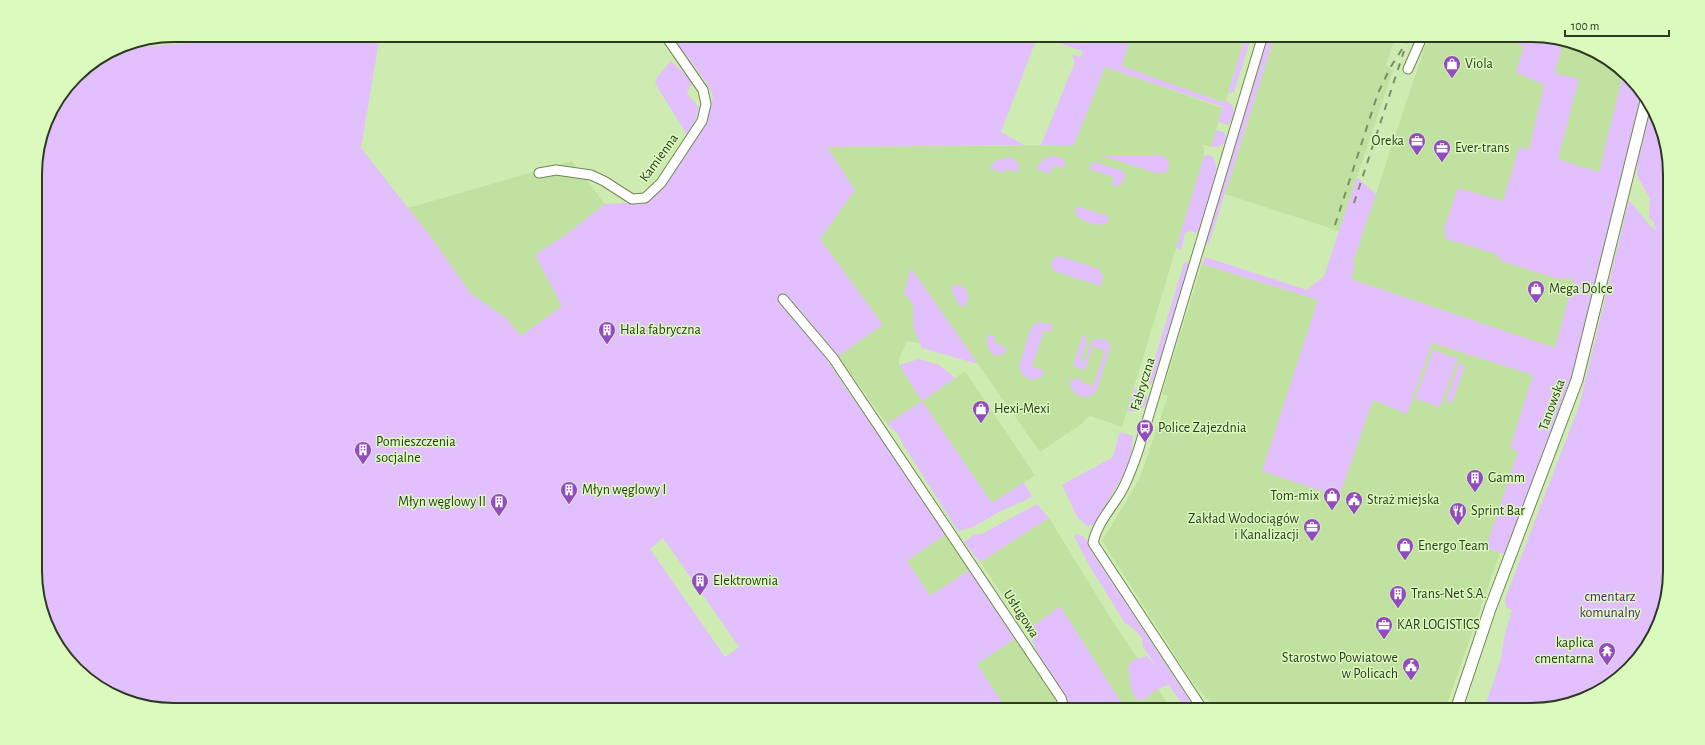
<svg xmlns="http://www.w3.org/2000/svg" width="1705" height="745" viewBox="0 0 1705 745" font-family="'Alegreya Sans',sans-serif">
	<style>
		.built { fill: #c0e19f }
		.green { fill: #e2bffd; fill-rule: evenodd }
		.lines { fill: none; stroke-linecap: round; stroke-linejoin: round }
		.minor-casing { stroke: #6e8952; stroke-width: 11 }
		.major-casing { stroke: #6e8952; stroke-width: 13 }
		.minor { stroke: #fff; stroke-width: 9 }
		.major { stroke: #fff; stroke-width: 11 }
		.rail { stroke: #7a8e67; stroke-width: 2; stroke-dasharray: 7 7; stroke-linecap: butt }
		.labels { text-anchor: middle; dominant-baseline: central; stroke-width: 3; stroke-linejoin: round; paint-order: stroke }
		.poi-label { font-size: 14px; fill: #2e3922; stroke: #dbfabe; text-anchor: start }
		.street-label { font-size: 14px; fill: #2e3922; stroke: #dbfabe }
		.park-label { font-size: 14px; fill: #58197a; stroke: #dbfabe }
		.rim { fill: none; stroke: #2e3922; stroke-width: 2 }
	</style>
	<rect width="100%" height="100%" fill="#ceecb2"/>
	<!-- built -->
	<path class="built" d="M1131,35H1246L1225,103L1121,66Z
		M1275,35H1396L1386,65L1393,70L1339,231L1225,194Z
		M1431,35H1531L1584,46L1623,75L1575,278L1555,348L1351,279L1355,264L1353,263L1424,49Z
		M1105,67L1223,108L1211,147L1201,144L1204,148V156L1122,427L1090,416L1085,419L1083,423L1040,452L933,300L922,344L907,341L899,359V365L922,401L965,371L1035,475L992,504L922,401L887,424L838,356L883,325L820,239L855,190L826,147L1074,145Z
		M572,161L605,204L564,236L535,255L562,306L521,336L506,318L470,293L434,241L408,208Z
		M1202,264L1318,300L1275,431L1339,497L1373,400L1407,413L1432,343L1544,378L1486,548L1500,553L1445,710H1217L1193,683L1102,541L1139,480L1168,396L1162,394Z
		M1049,518L1113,622L1172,710H1126L1060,607L1027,631L980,562Z
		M946,534L971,569L930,596L907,561Z
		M1016,638L1062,706L1057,710H1007L977,664Z"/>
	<!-- green -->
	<path class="green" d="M283,35H380L361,148L434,241L470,293L506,318L521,336L562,306L535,255L564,236L605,204L647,202L662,187L708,117L713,96L706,82L671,35H1038L1001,132L1024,145L827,147L855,190L820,239L883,325L838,356L827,360L851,396L878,431L946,534L907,561L930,596L971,569L1016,638L977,664L1007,710H174L121,699L64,656L36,589L35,165L49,112L82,70L116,49ZM663,538L739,647L725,657L650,549Z
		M1046,35H1131L1122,66L1224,103L1226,100L1233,106C1234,114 1234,118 1228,125L1218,122L1223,107L1105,67L1074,145H1041L1075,62L1072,55L1081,57L1082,51L1051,40Z
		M1246,35H1252L1234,92L1228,93Z
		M1266,35H1275L1208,247L1206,235Z
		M1501,35H1531L1563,41L1555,73L1579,79L1558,159L1599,172L1623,75L1641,90L1644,96L1578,358L1563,409L1507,555L1486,548L1518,451L1510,448L1533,375L1432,343L1407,414L1373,400L1339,497L1262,471L1318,300L1202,264L1205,257L1307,290L1324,276L1357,177L1376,194L1353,262L1355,264L1351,279L1555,348L1574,278L1559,279L1501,261L1496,254L1446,239L1444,228L1458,188L1503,201L1519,147L1529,150L1544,85L1516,72L1524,46L1500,38Z
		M671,61L692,81L687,94L699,107L696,119L687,135L655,83L658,76Z
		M1650,112L1669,156L1670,571L1659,624L1641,656L1608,686L1540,710H1484L1501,659L1504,637L1512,610L1506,607L1505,599L1579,406L1629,200L1650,226L1656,230L1654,222L1649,218L1650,199L1637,176V164Z
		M1216,130L1224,132L1226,137L1225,143L1218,147H1211Z
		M1100,155H1161L1167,159L1169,165C1168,173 1163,174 1156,173Z
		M1208,155L1212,156C1217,164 1217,168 1215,177L1198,233L1191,231L1185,233L1181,250L1176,248L1204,156Z
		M1055,156L1063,159L1066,167L1053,166L1050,174L1036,169L1044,158Z
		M1007,157L1013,159L1018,163L1019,172L1006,169L1005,173L990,169L994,162Z
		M1095,162L1123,171L1125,175L1124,181L1117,186L1111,185L1114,177L1089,169L1092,163Z
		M1077,206L1107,216L1109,219L1107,223C1100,228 1079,221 1075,213Z
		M1059,256L1099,269L1103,276L1101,286L1054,271C1049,264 1051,258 1059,256Z
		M1188,261L1189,265L1153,382L1150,385L1148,381L1184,263Z
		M911,268L978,364L922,348L913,327V304L904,293Z
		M953,284L966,288L965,293L969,294L965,307L959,305L952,291Z
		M1041,322L1053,325L1050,332L1044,331L1032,366L1045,371L1040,378L1032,380L1023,376L1019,367L1030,330L1033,325Z
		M987,334L995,337L994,342L1007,348L1005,352L999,356L993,355L987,346Z
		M1083,334L1087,340L1081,360L1085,361L1090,344L1096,339H1105L1109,343L1110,348L1097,390C1088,404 1068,395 1070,379L1075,380L1077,378L1082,379L1081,382L1093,386L1105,351L1093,346L1085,370L1073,366Z
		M1433,350L1458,358L1440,407L1415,399Z
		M919,359L939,365L955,378L922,401L992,503L1024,482L1032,497L999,512L973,527L958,531L902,443L898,434L887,424L922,401L899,365Z
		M1459,363L1465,366L1452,403L1446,401Z
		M1134,388C1159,396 1146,413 1127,411Z
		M1120,432L1133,436C1132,443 1132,451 1130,458C1122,482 1106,502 1094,525L1087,526L1077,517L1062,485L1113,457Z
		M1037,504L1049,518L980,562L964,542L974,535L982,534Z
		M1077,534C1086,537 1088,540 1090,549L1196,710H1186L1163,676L1169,684L1153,692L1144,700L1136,699L1131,689L1128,665L1135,659L1147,656L1157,667L1143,647L1142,638L1134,629L1125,623L1089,565L1074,536Z
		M1060,606L1126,710H1068L1069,706L1065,696L1048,673L1027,631Z"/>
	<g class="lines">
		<defs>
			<path id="minor" d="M1408,69L1423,35
				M539,173L556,170L591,175L604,181L632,199L645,198L661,183L702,121L706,104L703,90L665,35
				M783,299L833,358L1061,698L1065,710
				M1203,710L1093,543C1097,523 1111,509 1121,492C1129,478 1134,463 1139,448L1263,35"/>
			<path id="major" d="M1456,710L1490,609L1577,380L1646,101"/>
		</defs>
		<!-- minor casing -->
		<use href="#minor" class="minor-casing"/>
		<!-- major casing -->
		<use href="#major" class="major-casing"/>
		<!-- minor -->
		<use href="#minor" class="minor"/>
		<!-- major -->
		<use href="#major" class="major"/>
		<!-- rail -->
		<path class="rail" d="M161,38L200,35
			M1354,203L1404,51
			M1335,225L1378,93L1390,68L1411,35"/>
	</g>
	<!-- icons -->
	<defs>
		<symbol id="shop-pin" viewBox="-11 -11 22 30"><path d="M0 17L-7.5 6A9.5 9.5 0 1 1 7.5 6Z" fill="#934cbf" stroke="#dbfabe"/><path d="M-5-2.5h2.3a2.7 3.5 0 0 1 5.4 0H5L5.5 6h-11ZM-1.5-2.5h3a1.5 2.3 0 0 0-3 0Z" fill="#fff"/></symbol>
		<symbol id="office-pin" viewBox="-11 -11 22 30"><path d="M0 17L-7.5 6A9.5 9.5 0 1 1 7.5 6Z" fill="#934cbf" stroke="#dbfabe"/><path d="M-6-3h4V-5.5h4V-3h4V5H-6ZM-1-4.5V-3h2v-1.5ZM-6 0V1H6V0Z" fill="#fff"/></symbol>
		<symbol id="building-pin" viewBox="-11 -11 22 30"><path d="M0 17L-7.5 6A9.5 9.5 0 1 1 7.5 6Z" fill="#934cbf" stroke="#dbfabe"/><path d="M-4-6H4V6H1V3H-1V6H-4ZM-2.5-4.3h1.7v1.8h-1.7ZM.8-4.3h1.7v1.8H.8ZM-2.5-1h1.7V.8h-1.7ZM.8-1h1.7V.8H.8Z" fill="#fff"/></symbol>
		<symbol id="bus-pin" viewBox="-11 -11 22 30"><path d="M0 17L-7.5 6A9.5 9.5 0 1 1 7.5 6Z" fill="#934cbf" stroke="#dbfabe"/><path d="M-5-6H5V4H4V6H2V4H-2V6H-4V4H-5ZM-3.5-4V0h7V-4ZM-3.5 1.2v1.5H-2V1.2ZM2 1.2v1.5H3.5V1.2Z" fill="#fff"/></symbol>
		<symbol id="civic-pin" viewBox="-11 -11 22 30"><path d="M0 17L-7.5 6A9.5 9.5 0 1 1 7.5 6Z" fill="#934cbf" stroke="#dbfabe"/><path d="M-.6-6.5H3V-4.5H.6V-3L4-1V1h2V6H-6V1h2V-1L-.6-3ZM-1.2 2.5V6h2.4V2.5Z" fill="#fff"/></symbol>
		<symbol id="restaurant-pin" viewBox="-11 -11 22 30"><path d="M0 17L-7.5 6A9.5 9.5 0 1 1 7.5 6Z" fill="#934cbf" stroke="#dbfabe"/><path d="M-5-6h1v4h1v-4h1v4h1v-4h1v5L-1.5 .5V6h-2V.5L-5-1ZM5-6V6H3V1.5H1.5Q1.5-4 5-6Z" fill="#fff"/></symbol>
		<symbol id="temple-pin" viewBox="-11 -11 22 30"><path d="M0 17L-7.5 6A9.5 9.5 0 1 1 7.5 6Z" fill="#934cbf" stroke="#dbfabe"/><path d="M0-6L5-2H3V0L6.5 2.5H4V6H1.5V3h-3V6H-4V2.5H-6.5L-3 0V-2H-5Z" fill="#fff"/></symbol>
	</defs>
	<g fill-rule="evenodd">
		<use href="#shop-pin" x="1442" y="54" width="20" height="27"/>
		<use href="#office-pin" x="1407" y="131" width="20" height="27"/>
		<use href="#office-pin" x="1432" y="138" width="20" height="27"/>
		<use href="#shop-pin" x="1526" y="279" width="20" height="27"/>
		<use href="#building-pin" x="597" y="320" width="20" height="27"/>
		<use href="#shop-pin" x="971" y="399" width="20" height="27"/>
		<use href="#bus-pin" x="1135" y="418" width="20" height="27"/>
		<use href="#building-pin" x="353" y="440" width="20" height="27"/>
		<use href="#building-pin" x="1465" y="468" width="20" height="27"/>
		<use href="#building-pin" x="559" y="480" width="20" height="27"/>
		<use href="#shop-pin" x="1322" y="486" width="20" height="27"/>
		<use href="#civic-pin" x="1344" y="490" width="20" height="27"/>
		<use href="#building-pin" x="489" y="492" width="20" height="27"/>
		<use href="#restaurant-pin" x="1448" y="501" width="20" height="27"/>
		<use href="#office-pin" x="1302" y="517" width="20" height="27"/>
		<use href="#shop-pin" x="1395" y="536" width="20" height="27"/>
		<use href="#building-pin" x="690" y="571" width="20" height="27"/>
		<use href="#building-pin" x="1388" y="584" width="20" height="27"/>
		<use href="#office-pin" x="1374" y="615" width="20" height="27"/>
		<use href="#temple-pin" x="1597" y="641" width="20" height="27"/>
		<use href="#civic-pin" x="1401" y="656" width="20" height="27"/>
	</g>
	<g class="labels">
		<!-- poi labels -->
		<g class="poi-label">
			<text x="1465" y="64">Viola</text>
			<text x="1404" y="141" text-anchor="end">Oreka</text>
			<text x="1455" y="148">Ever-trans</text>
			<text x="1549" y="289">Mega Dolce</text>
			<text x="620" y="330">Hala fabryczna</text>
			<text x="994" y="409">Hexi-Mexi</text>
			<text x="1158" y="428">Police Zajezdnia</text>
			<text x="376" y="442">Pomieszczenia<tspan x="376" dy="16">socjalne</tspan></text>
			<text x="1488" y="478">Gamm</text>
			<text x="582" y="490">Młyn węglowy I</text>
			<text x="1319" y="496" text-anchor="end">Tom-mix</text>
			<text x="1367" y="500">Straż miejska</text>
			<text x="486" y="502" text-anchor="end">Młyn węglowy II</text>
			<text x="1471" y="511">Sprint Bar</text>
			<text x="1299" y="519" text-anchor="end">Zakład Wodociągów<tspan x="1299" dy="16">i Kanalizacji</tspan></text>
			<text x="1418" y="546">Energo Team</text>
			<text x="713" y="581">Elektrownia</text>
			<text x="1411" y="594">Trans-Net S.A.</text>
			<text x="1397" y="625">KAR LOGISTICS</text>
			<text x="1594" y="643" text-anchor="end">kaplica<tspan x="1594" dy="16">cmentarna</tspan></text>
			<text x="1398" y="658" text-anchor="end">Starostwo Powiatowe<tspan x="1398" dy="16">w Policach</tspan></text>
		</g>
		<!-- street labels -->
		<g class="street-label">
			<text transform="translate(659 158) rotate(-54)">Kamienna</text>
			<text transform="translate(1143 384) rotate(-73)">Fabryczna</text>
			<text transform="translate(1552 405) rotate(-70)">Tanowska</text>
			<text transform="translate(1021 614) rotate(57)">Usługowa</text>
		</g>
		<!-- park labels -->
		<g class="park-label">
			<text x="1610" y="597">cmentarz<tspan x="1610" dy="16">komunalny</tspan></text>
		</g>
	</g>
	<!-- crop -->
	<path d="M0 0H1705V745H0ZM174 42H1531A132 132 0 0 1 1663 174V571A132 132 0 0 1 1531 703H174A132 132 0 0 1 42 571V174A132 132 0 0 1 174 42Z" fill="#dbfabe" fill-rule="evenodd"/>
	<path class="rim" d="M174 42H1531A132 132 0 0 1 1663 174V571A132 132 0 0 1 1531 703H174A132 132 0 0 1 42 571V174A132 132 0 0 1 174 42Z"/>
	<!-- scale -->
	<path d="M1565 30v6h104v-6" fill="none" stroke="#2e3922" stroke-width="2"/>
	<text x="1571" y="30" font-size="12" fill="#2e3922" stroke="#dbfabe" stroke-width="3" paint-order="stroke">100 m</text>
</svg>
